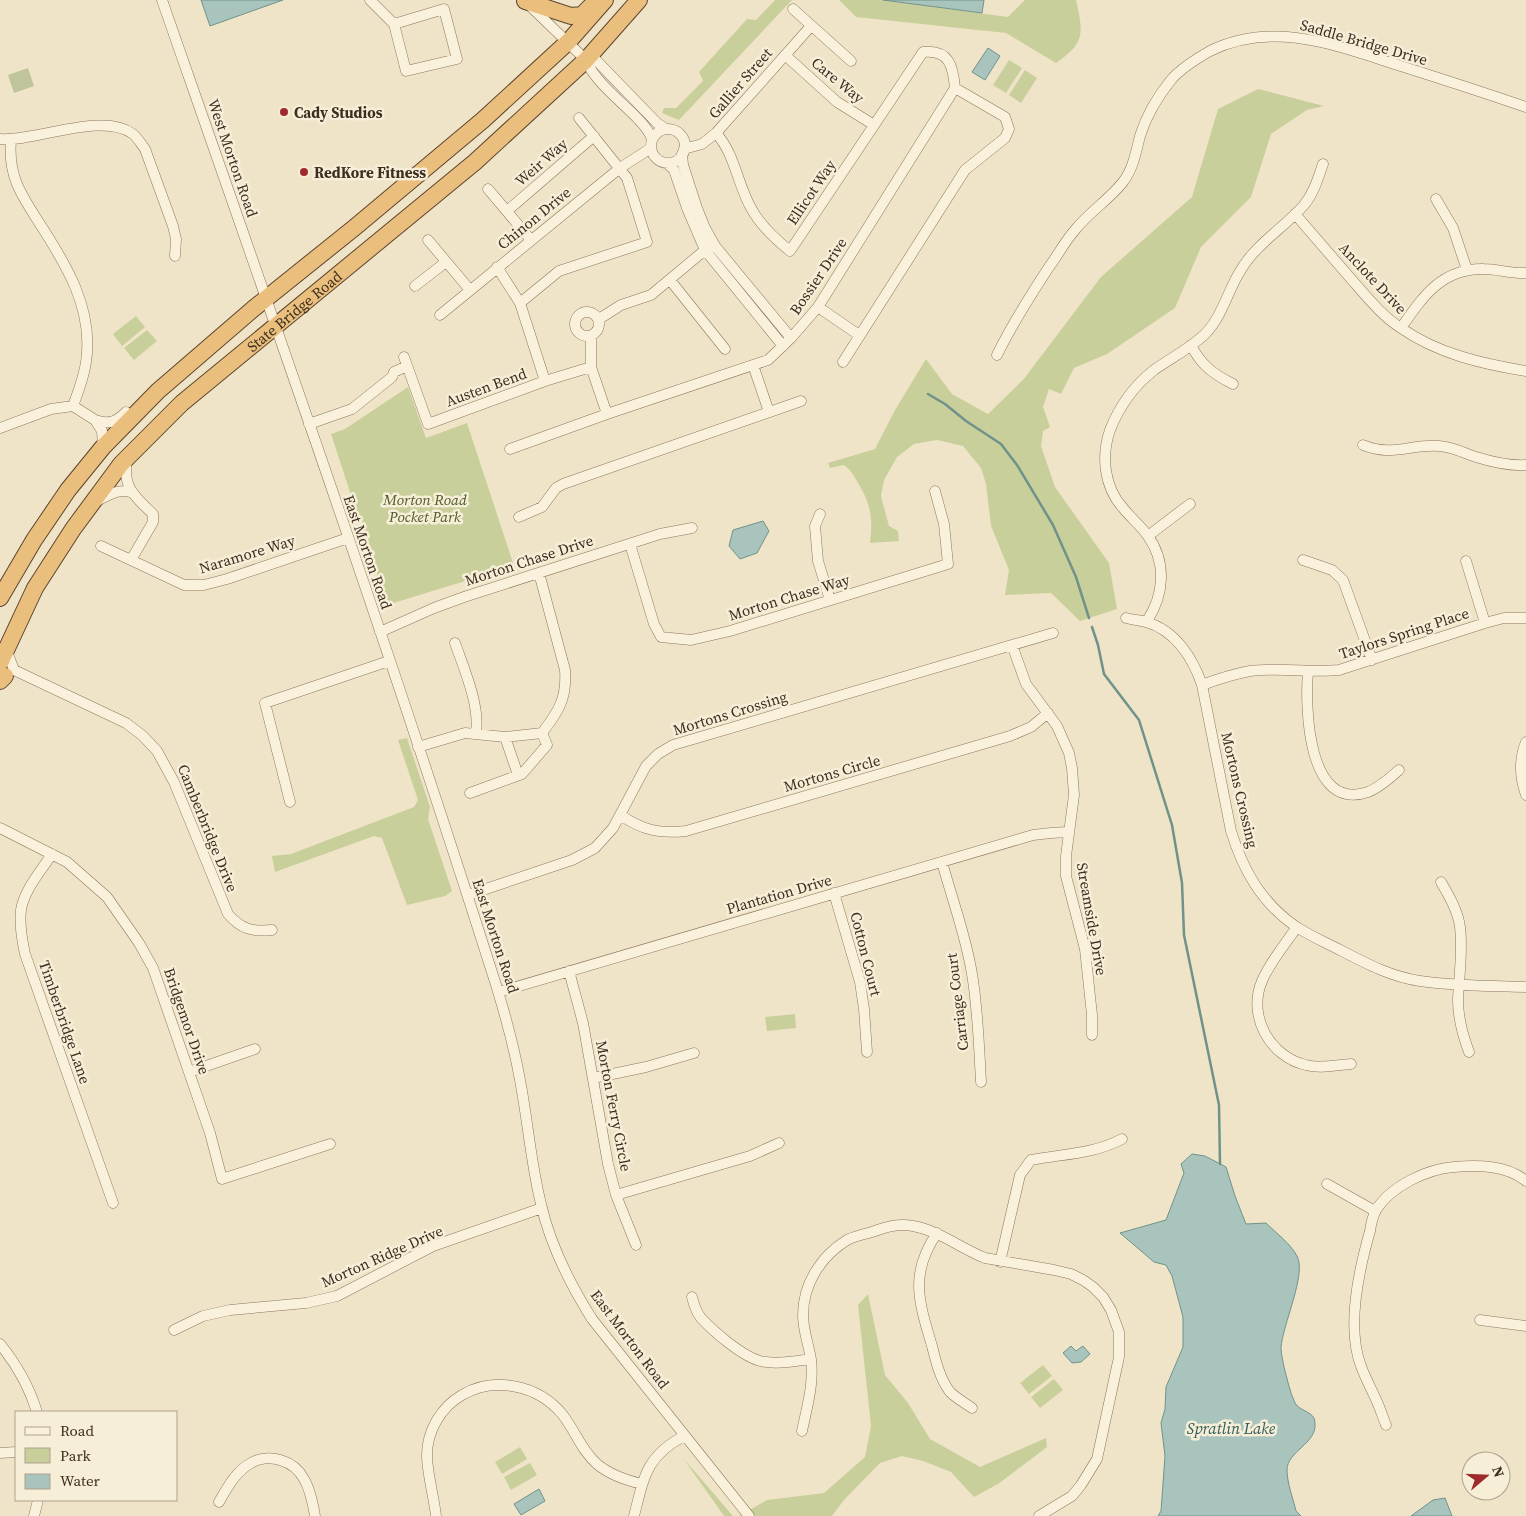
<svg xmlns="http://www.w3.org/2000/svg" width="1526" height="1516" viewBox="0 0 1526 1516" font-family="'Source Serif 4',serif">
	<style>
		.green { fill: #c9cf9b }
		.cemetery { fill: #bfc49a }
		.water { fill: #a9c4bc; stroke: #6f938a }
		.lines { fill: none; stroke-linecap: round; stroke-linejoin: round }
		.stream { stroke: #6f938a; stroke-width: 2.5 }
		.minor-casing { stroke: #8d765c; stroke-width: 11 }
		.trunk-casing { stroke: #5b4430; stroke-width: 18 }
		.minor { stroke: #faf1dc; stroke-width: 10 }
		.trunk { stroke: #eabe7c; stroke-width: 16 }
		.poi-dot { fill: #9e2a2b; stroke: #f7eed8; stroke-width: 2 }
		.labels { text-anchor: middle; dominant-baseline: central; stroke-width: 5; stroke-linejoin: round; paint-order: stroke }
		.street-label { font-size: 15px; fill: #3d2e20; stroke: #f7eed8 }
		.poi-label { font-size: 15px; font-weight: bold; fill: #3d2e20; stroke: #f7eed8; text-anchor: start }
		.park-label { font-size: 15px; font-style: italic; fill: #4d5a26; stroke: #f7eed8 }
		.water-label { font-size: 16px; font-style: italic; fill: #2f5d5a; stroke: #f7eed8 }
	</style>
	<rect width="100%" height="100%" fill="#f0e4c8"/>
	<!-- green -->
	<path class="green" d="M775,0H792L679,120L662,113L664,108H676L703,81L699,72L747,19L756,20Z
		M839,0H883L1008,17L1025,0H1076C1083,32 1086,43 1056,63L1006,33L856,17Z
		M1009,60L1022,68L1006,93L993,85Z
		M1025,70L1037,78L1021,103L1009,95Z
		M1258,89L1324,106L1307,110L1271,134L1251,197L1201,247L1175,308L1107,354L1074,368L1061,394L1049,389L1043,407L1050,427L1043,431L1041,446L1055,487L1109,563L1117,609L1080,621L1051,593L1005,595L1009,570L991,526L986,484L981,468L963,446L937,440L914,444L897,457L884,480L881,496L889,526L898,531L899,541L870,543C873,519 871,504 858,483C854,476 851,470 844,465L830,468L828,463L875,449L895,410L926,359L952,394L988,414L1023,380L1101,277L1192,197L1218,109Z
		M136,316L145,327L122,346L113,334Z
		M147,330L157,341L134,360L124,348Z
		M408,387L426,438L467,423L514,566L387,605L331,434L345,429Z
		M407,738L430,807L428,819L452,891L445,896L407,905L382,838L374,836L275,872L272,856L291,854L414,807L418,800L398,740Z
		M795,1014L796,1028L767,1031L765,1017Z
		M868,1294L885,1375L908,1403L930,1439L980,1467L1046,1438L1047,1447L998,1484L974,1497L951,1472L923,1461L902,1456L880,1463L844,1500L832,1516H739L767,1500L824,1493L865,1457L871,1426L858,1305Z
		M1043,1365L1052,1376L1029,1394L1020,1383Z
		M1054,1379L1063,1390L1040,1408L1031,1397Z
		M520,1447L527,1459L502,1474L495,1462Z
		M683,1458L733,1516H724Z
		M530,1463L537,1475L511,1490L504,1477Z"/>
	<!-- cemetery -->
	<path class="cemetery" d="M28,68L34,86L14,93L8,75Z"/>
	<!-- water -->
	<path class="water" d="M201,0H283L210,26Z
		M883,0H984L982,13Z
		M988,48L1000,56L985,80L972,72Z
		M763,521L769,531L757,553L740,559L729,546L733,530Z
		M1192,1154L1205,1156L1226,1167L1235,1196L1246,1224L1266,1223C1276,1233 1290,1243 1297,1256C1307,1274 1282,1326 1281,1348C1281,1354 1283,1361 1284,1367C1287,1378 1290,1393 1295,1403C1300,1412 1315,1411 1315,1423C1317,1444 1287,1451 1287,1470C1287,1483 1293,1498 1296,1511L1301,1516H1158L1161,1511L1165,1456L1161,1423L1165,1409L1166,1387L1183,1347V1317L1172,1276L1166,1265L1154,1262L1120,1233L1166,1220L1184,1173L1181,1164Z
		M1071,1346L1076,1351L1083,1346L1090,1354L1081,1362L1072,1363L1063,1353Z
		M539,1489L545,1501L521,1515L514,1504Z
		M1445,1498L1452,1516H1411L1433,1500Z"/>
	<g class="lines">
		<!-- stream -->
		<path class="stream" d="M928,394L945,404L966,421L1001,444L1017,465L1053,525L1076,577L1089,618
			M1092,627L1098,645L1104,674L1139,720L1172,825L1182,883L1184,935L1219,1105L1220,1164"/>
		<defs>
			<path id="minor" d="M162,0C274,321 387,642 490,966C502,1003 513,1041 520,1080C528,1122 531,1164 541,1204C550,1244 570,1284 592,1319L749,1516
				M370,0L394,24L406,71L457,59L444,9L394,24
				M530,6L586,60C594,81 622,102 638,119C644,125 649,131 652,139
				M793,9L851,61
				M785,55L837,102L874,125
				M586,60H596L657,123L666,129
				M651 146a17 17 0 1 1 34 0a17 17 0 1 1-34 0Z
				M0,139C36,142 103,111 133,134C138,138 141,144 145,149L173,226L176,239L175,256
				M11,140C8,175 20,193 38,221C66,264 94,309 86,362C84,377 78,392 73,406
				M684,149L702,144L716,133L811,26
				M682,154L683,165L697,208L705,228L715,246L791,338
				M667,163L674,170L687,208L705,250L783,346
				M488,189L531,240
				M1436,199L1453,228L1467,270
				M507,211L594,136
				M1295,214C1314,236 1333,258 1352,280C1367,297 1382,316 1401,328C1438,354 1483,364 1526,371
				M428,240L470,290
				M497,267L520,303L545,381
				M670,280L725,349
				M415,286L446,262
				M520,303L559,271L647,242L627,178L579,118
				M818,307L859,335
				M575 324a12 12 0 1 1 24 0a12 12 0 1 1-24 0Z
				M440,315L620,168L651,148
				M599,319L621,305L651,295L705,250L710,248
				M1401,328C1422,298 1441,268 1484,269C1498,269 1512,274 1526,273
				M1191,345C1201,365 1213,374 1233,384
				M997,355C1012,324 1030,296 1049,267C1058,255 1065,241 1075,230C1089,212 1109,200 1123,182C1133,169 1136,152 1140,136C1146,117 1158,96 1171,80C1181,68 1196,59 1210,51C1275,19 1340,47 1404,67C1445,80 1485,93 1526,107
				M404,357L428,424L545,381L591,367V336
				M843,362L965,170L1005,138L1009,129L1005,117L955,88
				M753,365L769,412
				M591,367L607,414L768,360L791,338L818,307L955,88C953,66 949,49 923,52L790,251C775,239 760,225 751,208C737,183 735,154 716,133
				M95,420C109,425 116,422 126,412
				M309,424L352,409L392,377L394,372L407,366
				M0,428L51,409L73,406L95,420L102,431L103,447
				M1363,445C1392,457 1410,444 1439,446C1453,447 1464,453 1476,457C1492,462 1509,466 1526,465
				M510,449L607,414
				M127,458C122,487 134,496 153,514V522L131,560
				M97,501C107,496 119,488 130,492
				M820,514L815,526L818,561L830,600
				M519,517L542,507L556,488L563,484L801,401
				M1148,536L1190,504
				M630,544L654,624L661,637L691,640L730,631L948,564L944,524L935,491
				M101,546L184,585H204L227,579L348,538
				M1303,560L1332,570L1343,580L1372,660
				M1466,561L1485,623
				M539,573L565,670C567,698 559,711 542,733
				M1126,618C1133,620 1140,620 1146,622C1175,630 1193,658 1202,685L1231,831C1243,870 1261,902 1295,926C1310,936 1327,943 1342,951C1367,964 1392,977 1420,981C1455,986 1491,986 1526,987
				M1147,621C1164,595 1167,563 1148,536C1141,526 1131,518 1123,508C1104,487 1101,456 1110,430C1119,407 1135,385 1154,370C1171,358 1189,349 1204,335C1221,319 1227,293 1239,273C1255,244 1283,229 1304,205C1314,193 1318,178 1323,164
				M380,632L434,608L464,597L660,534L692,528
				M455,643C464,669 480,705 476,733
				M1012,645L1026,684L1057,726L1069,753L1072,768L1074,795L1066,856V876L1085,949L1092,1015V1035
				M6,649L14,670L126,723L143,736L157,751L174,782L228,914C241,929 252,932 272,930
				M1308,671C1305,707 1307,813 1368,792C1379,788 1390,778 1399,770
				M1202,685C1218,679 1234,674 1250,671C1280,667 1310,673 1339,670L1485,623L1504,618H1526
				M505,737L518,775
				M1526,742C1519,759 1520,778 1526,795
				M418,747L465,733L505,737L542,733
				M470,793L522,774L547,745L542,733
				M290,802L265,703L389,661
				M620,815C643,830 658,834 686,831L1010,736L1031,727L1048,713
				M0,828L67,862L107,897L139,943L153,968L210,1133L222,1179L330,1144
				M52,854C41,871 24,890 21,910C19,925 22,940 25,954L113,1203
				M942,862C952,899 966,936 972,974C978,1010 979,1046 981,1082
				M1441,882C1449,896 1458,911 1460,927C1463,951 1459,976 1458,1000C1458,1018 1463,1036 1469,1052
				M834,893L860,982L864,1009L867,1052
				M468,895L572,860L595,848L613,828L646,766L658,754L673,745L1053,633
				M1297,927C1285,944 1270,962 1262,981C1247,1016 1270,1057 1306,1065C1320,1069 1336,1065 1351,1064
				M569,971L583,1023L608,1164L616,1195L636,1245
				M499,992L1033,835L1051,833L1068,832
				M189,1072L255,1049
				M593,1078L646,1067L694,1053
				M1327,1184L1375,1211
				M616,1195L750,1156L779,1143
				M937,1233C909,1274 919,1302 932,1346C936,1362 940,1379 950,1392C956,1398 965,1403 972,1408
				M1000,1262L1020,1175L1031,1160C1062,1154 1094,1154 1122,1139
				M692,1297C694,1305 696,1312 701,1318C714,1332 742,1356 760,1361C776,1365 795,1361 811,1359
				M1480,1320L1526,1326
				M174,1330L203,1316L230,1310L306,1303L337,1296L433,1246L542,1208
				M0,1344C17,1365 29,1386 37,1412
				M1386,1425C1383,1418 1381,1411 1378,1404C1370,1385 1359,1368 1356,1347C1350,1311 1360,1266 1370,1231C1371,1224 1373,1216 1376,1210C1391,1186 1427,1169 1454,1167C1478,1165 1507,1165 1526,1181
				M802,1431C807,1407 814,1384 811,1360C809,1345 803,1331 803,1315C803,1284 821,1256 847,1240C855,1236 864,1234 872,1232C886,1227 898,1223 913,1226C940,1231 960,1248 985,1258L1054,1270L1071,1274L1083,1280L1093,1287L1103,1297L1111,1310L1119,1332V1357L1097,1459L1081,1485L1072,1496L1039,1516
				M0,1453L16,1452
				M219,1502C227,1488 236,1471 251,1463C269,1453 294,1460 304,1479C310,1489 313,1504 315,1516
				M34,1516L38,1500
				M436,1516C434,1497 427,1473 427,1455C427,1431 441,1407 462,1395C494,1376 538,1385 562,1414C575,1430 581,1450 597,1464C610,1475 625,1480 642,1484
				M634,1516C644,1477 646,1456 684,1436"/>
			<g id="trunk">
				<path d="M525,1L571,16L582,15L593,4"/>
				<path d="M0,598L34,540L68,490L103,447L158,391L253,309L354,228L483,120L569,41L605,0"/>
				<path id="s1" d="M0,663L35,588L73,529L121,464L182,403L475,162L586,60L639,0"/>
				<path d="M0,681L5,676"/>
			</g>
		</defs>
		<!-- minor casing -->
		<use href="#minor" class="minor-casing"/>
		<!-- trunk casing -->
		<use href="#trunk" class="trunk-casing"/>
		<!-- minor -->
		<use href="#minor" class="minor"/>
		<!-- trunk -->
		<use href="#trunk" class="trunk"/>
	</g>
	<!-- markers -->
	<g class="poi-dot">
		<circle cx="284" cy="112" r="5"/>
		<circle cx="304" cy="172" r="5"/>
	</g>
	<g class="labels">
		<!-- street labels -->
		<g class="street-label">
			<text transform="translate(1364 42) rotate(16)">Saddle Bridge Drive</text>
			<text transform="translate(838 80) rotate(39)">Care Way</text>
			<text transform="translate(740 83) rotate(-49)">Gallier Street</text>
			<text transform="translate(233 158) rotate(71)">West Morton Road</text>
			<text transform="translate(541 162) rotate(-41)">Weir Way</text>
			<text transform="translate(811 192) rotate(-56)">Ellicot Way</text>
			<text transform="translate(534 218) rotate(-39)">Chinon Drive</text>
			<text transform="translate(818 276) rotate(-56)">Bossier Drive</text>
			<text transform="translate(1373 278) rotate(47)">Anclote Drive</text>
			<text stroke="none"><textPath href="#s1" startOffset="465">State Bridge Road</textPath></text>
			<text transform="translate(486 387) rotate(-20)">Austen Bend</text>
			<text transform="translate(368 552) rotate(71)">East Morton Road</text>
			<text transform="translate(247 554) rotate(-17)">Naramore Way</text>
			<text transform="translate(529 560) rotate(-18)">Morton Chase Drive</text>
			<text transform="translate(789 597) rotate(-17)">Morton Chase Way</text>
			<text transform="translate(1404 633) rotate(-18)">Taylors Spring Place</text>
			<text transform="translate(730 713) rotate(-17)">Mortons Crossing</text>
			<text transform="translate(832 773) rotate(-16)">Mortons Circle</text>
			<text transform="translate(1240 790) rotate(77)">Mortons Crossing</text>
			<text transform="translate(208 828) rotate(68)">Camberbridge Drive</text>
			<text transform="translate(779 894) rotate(-16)">Plantation Drive</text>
			<text transform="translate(1092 919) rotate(80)">Streamside Drive</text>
			<text transform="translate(496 936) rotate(72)">East Morton Road</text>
			<text transform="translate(866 954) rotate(76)">Cotton Court</text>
			<text transform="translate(957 1002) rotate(-97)">Carriage Court</text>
			<text transform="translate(187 1021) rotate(71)">Bridgemor Drive</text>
			<text transform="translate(65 1022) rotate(71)">Timberbridge Lane</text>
			<text transform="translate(614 1106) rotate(79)">Morton Ferry Circle</text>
			<text transform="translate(382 1256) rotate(-24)">Morton Ridge Drive</text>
			<text transform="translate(630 1339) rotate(53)">East Morton Road</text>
		</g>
		<!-- poi labels -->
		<g class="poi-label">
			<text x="294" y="112">Cady Studios</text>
			<text x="314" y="172">RedKore Fitness</text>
		</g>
		<!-- park labels -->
		<g class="park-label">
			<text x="425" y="499">Morton Road<tspan x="425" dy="17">Pocket Park</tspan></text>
		</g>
		<!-- water labels -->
		<g class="water-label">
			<text x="1231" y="1428">Spratlin Lake</text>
		</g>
	</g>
	<!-- legend -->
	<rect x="15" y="1411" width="162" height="90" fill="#f7eed8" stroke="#ada18e"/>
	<rect x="25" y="1427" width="25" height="8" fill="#faf1dc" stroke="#ada18e"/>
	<text x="60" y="1436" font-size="15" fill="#3d2e20">Road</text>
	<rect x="25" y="1448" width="25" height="15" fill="#c9cf9b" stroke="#ada18e"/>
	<text x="60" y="1461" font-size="15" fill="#3d2e20">Park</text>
	<rect x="25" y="1474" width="25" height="15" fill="#a9c4bc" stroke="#ada18e"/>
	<text x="60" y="1486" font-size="15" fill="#3d2e20">Water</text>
	<!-- north arrow -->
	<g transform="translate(1486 1476) rotate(71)"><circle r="24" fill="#f7eed8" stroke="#ada18e"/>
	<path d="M0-4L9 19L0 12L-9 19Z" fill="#9e2a2b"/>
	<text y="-8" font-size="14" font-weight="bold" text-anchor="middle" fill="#3d2e20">N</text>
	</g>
</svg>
